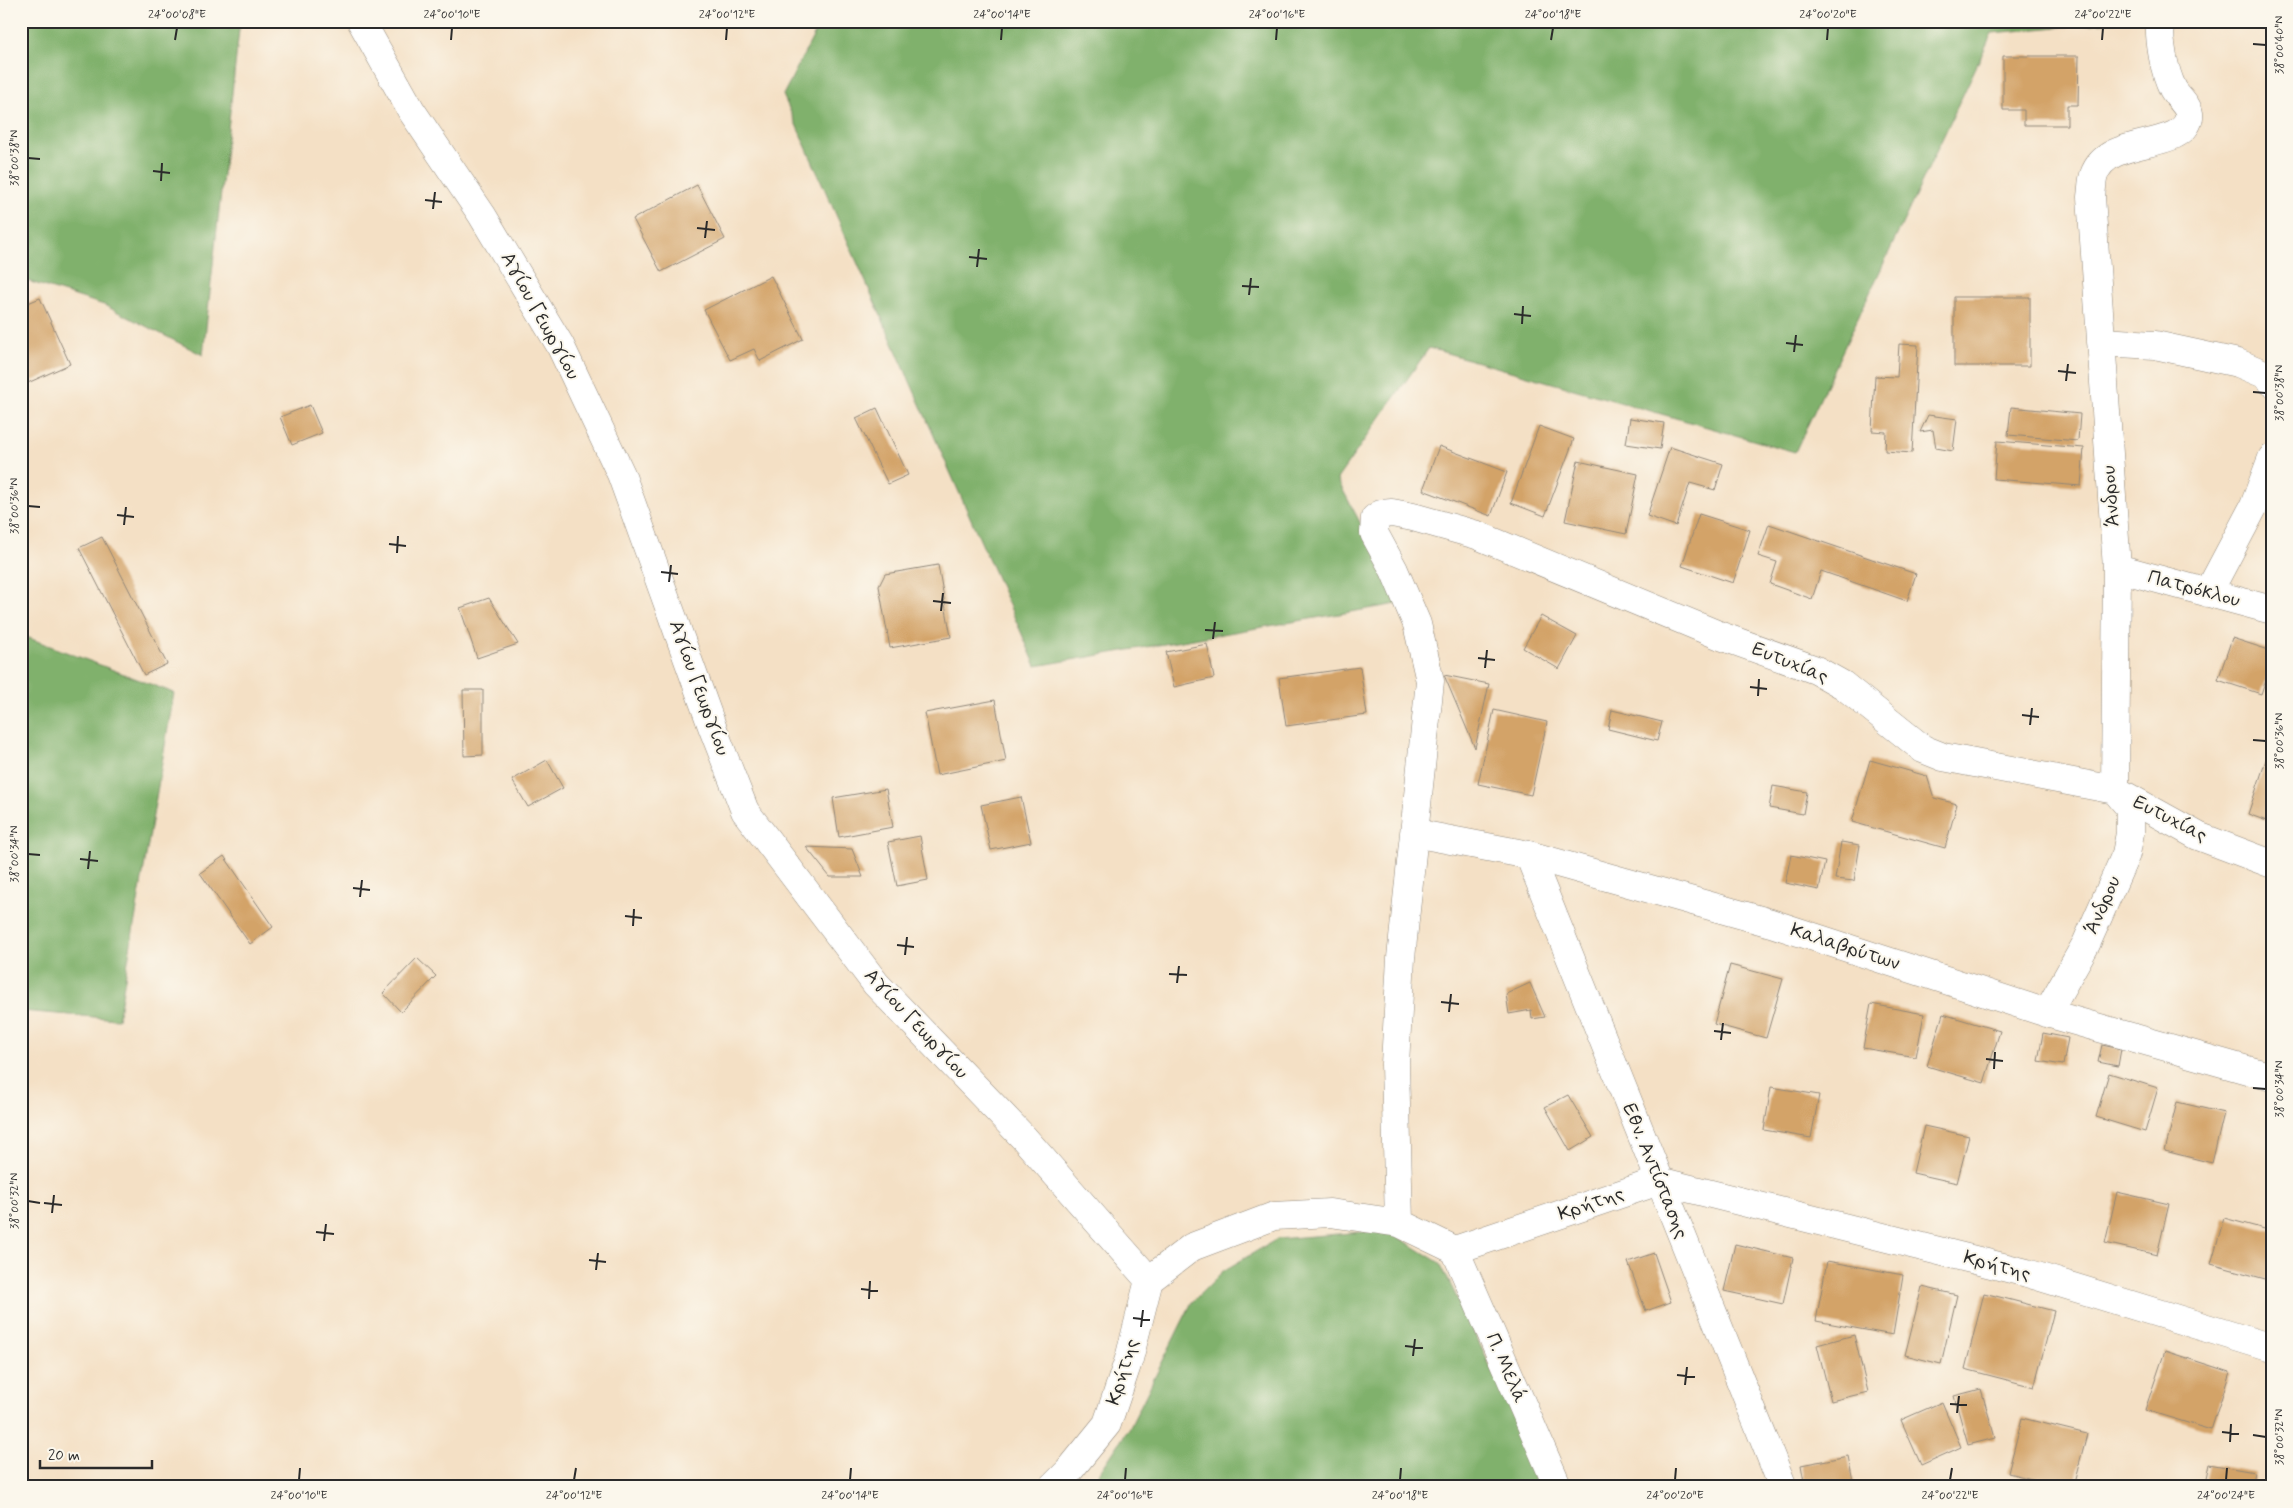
<svg xmlns="http://www.w3.org/2000/svg" width="2293" height="1508" viewBox="0 0 2293 1508" font-family="Mynerve,sans-serif">
	<style>
		.forest { fill: #80b16c; stroke: #566e4c }
		.building { fill: #d3a368 }
		.lines { fill: none; stroke-linecap: round; stroke-linejoin: round }
		.minor-casing { stroke: #908678; stroke-width: 29 }
		.minor { stroke: #fff; stroke-width: 28 }
		.ticks { fill: none; stroke: #2b2b2b; stroke-width: 2 }
		.labels { text-anchor: middle; dominant-baseline: central; stroke-width: 4; stroke-linejoin: round; paint-order: stroke }
		.street-label { font-size: 20px; fill: #2b2b2b; stroke: #fbf7ec }
		.neatline { fill: none; stroke: #2b2b2b; stroke-width: 2 }
		.ticks-label { font-size: 12px; text-anchor: middle; fill: #2b2b2b }
	</style>
	<rect width="100%" height="100%" fill="#fbf7ec"/>
	<filter id="ink" filterUnits="userSpaceOnUse"><feTurbulence type="fractalNoise" baseFrequency=".02" numOctaves="2"/><feDisplacementMap in="SourceGraphic" scale="10" xChannelSelector="R" yChannelSelector="G"/><feConvolveMatrix kernelMatrix="1 2 1 2 8 2 1 2 1" color-interpolation-filters="sRGB"/></filter>
	<filter id="wash" filterUnits="userSpaceOnUse"><feTurbulence type="fractalNoise" baseFrequency=".0096" numOctaves="4" result="noise"/><feDisplacementMap in="SourceGraphic" scale="20" xChannelSelector="R" yChannelSelector="G"/><feGaussianBlur stdDeviation="1.12" result="paint"/><feColorMatrix in="noise" values="0 0 0 0 0 0 0 0 0 0 0 0 0 0 0 0 0 1.4 0 .05"/><feComposite in="paint" operator="in"/></filter>
	<g filter="url(#wash)">
		<rect width="100%" height="100%" fill="#f4e0c5"/>
		<!-- forest -->
		<path class="forest" d="M21,21H240L203,355L104,305L21,279Z
			M821,21H2124L1992,33L1795,452L1429,348L1337,479L1403,603L1036,666L783,95Z
			M21,635L174,693L118,1019L21,1011Z
			M1387,1230L1440,1263L1514,1415L1537,1487H1090L1130,1427L1192,1302L1223,1271L1277,1239Z"/>
		<g id="blocks">
			<!-- building -->
			<path class="building" d="M2003,56H2079L2078,105H2067V125H2024V110H2003Z
				M697,185L725,239L661,272L633,219Z
				M771,276L803,339L760,361L754,349L730,360L704,310Z
				M1954,297H2030V366H1954Z
				M40,298L70,364L21,386V306Z
				M1899,344L1918,345L1912,453L1885,451L1886,432L1872,431L1875,376L1897,377Z
				M310,405L322,433L292,445L280,417Z
				M2011,407L2080,414L2078,441L2008,435Z
				M877,408L908,475L888,484L856,418Z
				M1928,415L1957,419L1953,451L1936,448L1933,430L1920,432Z
				M1630,418L1664,423L1660,449L1626,444Z
				M1539,426L1574,439L1545,516L1511,503Z
				M1997,441L2084,448L2081,486L1994,479Z
				M1439,446L1507,472L1491,516L1423,490Z
				M1670,447L1723,464L1715,490L1690,483L1676,526L1647,516Z
				M1578,461L1638,474L1626,534L1565,521Z
				M1699,514L1750,530L1733,583L1682,566Z
				M1769,524L1916,574L1907,601L1821,571L1812,599L1770,584L1777,562L1758,556Z
				M102,537L167,664L144,675L79,548Z
				M938,565L951,637L890,648L879,586L885,574Z
				M489,598L518,644L477,658L460,608Z
				M1541,616L1577,636L1559,669L1523,648Z
				M2232,638L2272,651V661L2261,694L2218,680Z
				M1207,644L1214,678L1174,687L1166,652Z
				M1360,667L1367,715L1286,726L1279,678Z
				M1444,675L1489,684L1475,748Z
				M463,690H483V755L464,756Z
				M995,700L1006,761L937,775L925,713Z
				M1494,710L1547,722L1531,795L1478,784Z
				M1612,710L1662,722L1657,741L1608,729Z
				M2271,745H2272V823L2248,814Z
				M547,760L563,788L528,807L512,780Z
				M1870,760L1927,776L1934,798L1957,804L1945,848L1852,822Z
				M1773,786L1807,792L1803,814L1769,808Z
				M886,789L893,827L839,837L833,798Z
				M1021,797L1031,842L991,850L981,805Z
				M920,836L928,880L897,886L888,842Z
				M1841,842L1860,845L1854,881L1835,879Z
				M806,847L852,849L863,877H830Z
				M1791,855L1825,862L1819,890L1785,883Z
				M224,856L273,927L250,944L200,873Z
				M417,958L436,976L401,1012L383,993Z
				M1730,965L1783,979L1766,1038L1714,1024Z
				M1530,983L1545,1017L1532,1019L1531,1010L1509,1014L1506,994Z
				M1871,1004L1924,1014L1916,1057L1863,1048Z
				M1943,1014L2000,1031L1984,1083L1927,1066Z
				M2043,1033L2068,1038L2063,1065L2038,1061Z
				M2102,1045L2121,1049L2118,1066L2098,1062Z
				M2109,1073L2158,1088L2145,1132L2096,1117Z
				M1771,1087L1819,1095L1811,1138L1764,1130Z
				M1568,1095L1593,1137L1570,1151L1545,1107Z
				M2177,1102L2224,1113L2212,1163L2165,1151Z
				M1924,1126L1969,1136L1957,1183L1913,1173Z
				M2117,1192L2169,1204L2157,1255L2105,1243Z
				M2224,1218L2272,1231V1268L2269,1280L2211,1264Z
				M1735,1244L1793,1258L1783,1304L1724,1291Z
				M1654,1253L1671,1302L1646,1311L1628,1262Z
				M1827,1261L1903,1275L1893,1335L1816,1321Z
				M1922,1287L1957,1295L1941,1364L1905,1355Z
				M1984,1293L2054,1311L2034,1387L1965,1369Z
				M1854,1335L1868,1392L1831,1401L1817,1345Z
				M2165,1351L2230,1372L2211,1430L2145,1410Z
				M1981,1389L1995,1438L1968,1445L1954,1396Z
				M1942,1402L1961,1447L1921,1465L1901,1420Z
				M2022,1418L2087,1434L2073,1487H2064L2008,1473Z
				M1848,1456L1854,1487H1805L1801,1465Z
				M2209,1464L2254,1472L2251,1487H2204Z"/>
		</g>
	</g>
	<g filter="url(#ink)">
		<use href="#blocks" fill-opacity="0" stroke="#908678" stroke-width="1"/>
		<g class="lines">
			<defs>
				<path id="minor" d="M361,21L411,110L482,215L560,345L621,474L713,729L745,811L876,984L1024,1138L1149,1280
					M2101,342L2155,345L2238,363L2269,376L2272,382
					M2117,568L2272,610
					M2208,593L2254,506L2272,458
					M1414,833L1529,855L1771,923L2047,1013L2272,1077
					M1529,855L1783,1487
					M2047,1013L2086,944L2126,854L2130,833V808L2115,790L2117,568L2091,197C2092,190 2092,181 2094,175C2108,134 2181,152 2189,118C2191,107 2178,98 2173,89C2164,71 2159,42 2160,21
					M1399,1223L1395,1064L1401,958L1430,681L1417,624L1394,570L1374,533L1375,518L1381,514L1392,513L1413,517L1477,535L1721,636L1816,670L1843,685L1923,749L1943,757L2115,790L2198,836L2272,864
					M1455,1250L1558,1487
					M1053,1487L1068,1472L1107,1424L1129,1359L1149,1280L1192,1247L1274,1216L1330,1213L1399,1223L1455,1250L1659,1181L2027,1273L2272,1348"/>
			</defs>
			<!-- minor casing -->
			<use href="#minor" class="minor-casing"/>
			<!-- minor -->
			<use href="#minor" class="minor"/>
		</g>
	</g>
	<!-- ticks -->
	<path class="ticks" d="M175,40L177,28M451,40L452,28M726,40L727,28M1001,40L1002,28M1276,40L1277,28M1551,40L1553,28M1827,40L1828,28M2102,40L2103,28M2253,44L2266,45M28,158L40,159M153,171L170,173M161,181L162,163M425,200L442,202M433,209L435,192M697,228L715,230M705,238L707,221M969,257L987,259M977,267L979,249M1242,286L1259,287M1249,295L1251,278M1514,314L1531,316M1522,324L1523,306M1786,343L1803,345M1794,352L1796,335M2058,371L2076,373M2066,381L2068,364M2253,392L2266,393M28,506L40,507M117,515L134,517M124,525L126,507M389,544L406,546M397,553L398,536M661,572L678,574M669,582L671,565M933,601L951,603M941,611L943,593M1205,630L1223,631M1213,639L1215,622M1478,658L1495,660M1485,668L1487,650M1750,687L1767,689M1758,696L1759,679M2022,715L2039,717M2030,725L2032,708M2253,740L2266,741M28,854L40,855M80,859L98,861M88,869L90,851M353,888L370,890M360,897L362,880M625,916L642,918M633,926L634,909M897,945L914,947M905,955L907,937M1169,974L1187,975M1177,983L1179,966M1441,1002L1459,1004M1449,1012L1451,994M1714,1031L1731,1033M1721,1040L1723,1023M1986,1059L2003,1061M1994,1069L1995,1052M2253,1088L2266,1089M28,1201L40,1203M44,1203L62,1205M52,1213L54,1195M316,1232L334,1234M324,1241L326,1224M589,1260L606,1262M596,1270L598,1253M861,1289L878,1291M869,1299L870,1281M1133,1318L1150,1320M1141,1327L1143,1310M1405,1346L1423,1348M1413,1356L1415,1339M1677,1375L1695,1377M1685,1385L1687,1367M1950,1404L1967,1405M1957,1413L1959,1396M2222,1432L2239,1434M2253,1435L2266,1437M2230,1442L2231,1424M299,1480L300,1468M574,1480L576,1468M850,1480L851,1468M1125,1480L1126,1468M1400,1480L1401,1468M1675,1480L1676,1468M1950,1480L1952,1468M2226,1480L2227,1468"/>
	<g class="labels">
		<!-- street labels -->
		<g class="street-label">
			<text transform="translate(540 316) rotate(61)">Αγίου Γεωργίου</text>
			<text transform="translate(2111 496) rotate(-94)">Άνδρου</text>
			<text transform="translate(2194 589) rotate(15)">Πατρόκλου</text>
			<text transform="translate(1790 663) rotate(22)">Ευτυχίας</text>
			<text transform="translate(699 688) rotate(70)">Αγίου Γεωργίου</text>
			<text transform="translate(2170 819) rotate(27)">Ευτυχίας</text>
			<text transform="translate(2103 905) rotate(-66)">Άνδρου</text>
			<text transform="translate(1845 947) rotate(18)">Καλαβρύτων</text>
			<text transform="translate(916 1024) rotate(47)">Αγίου Γεωργίου</text>
			<text transform="translate(1655 1171) rotate(68)">Εθν. Αντίστασης</text>
			<text transform="translate(1591 1204) rotate(-19)">Κρήτης</text>
			<text transform="translate(1997 1266) rotate(15)">Κρήτης</text>
			<text transform="translate(1506 1368) rotate(66)">Π. Μελά</text>
			<text transform="translate(1123 1372) rotate(-73)">Κρήτης</text>
		</g>
	</g>
	<!-- margin -->
	<rect width="2293" height="1508" fill="none" stroke="#fbf7ec" stroke-width="55"/>
	<!-- scale -->
	<path d="M40 1460v8h112v-8" fill="none" stroke="#2b2b2b" stroke-width="2.5"/>
	<text x="48" y="1460" font-size="15" fill="#2b2b2b" stroke="#fbf7ec" stroke-width="4" paint-order="stroke">20 m</text>
	<rect x="28" y="28" width="2238" height="1452" class="neatline"/>
	<g class="ticks-label">
		<text x="177" y="18">24°00'08"E</text>
		<text x="452" y="18">24°00'10"E</text>
		<text x="727" y="18">24°00'12"E</text>
		<text x="1002" y="18">24°00'14"E</text>
		<text x="1277" y="18">24°00'16"E</text>
		<text x="1553" y="18">24°00'18"E</text>
		<text x="1828" y="18">24°00'20"E</text>
		<text x="2103" y="18">24°00'22"E</text>
		<text transform="translate(2279 45) rotate(-90)" y="4">38°00'40"N</text>
		<text transform="translate(14 158) rotate(-90)" y="4">38°00'38"N</text>
		<text transform="translate(2279 393) rotate(-90)" y="4">38°00'38"N</text>
		<text transform="translate(14 506) rotate(-90)" y="4">38°00'36"N</text>
		<text transform="translate(2279 741) rotate(-90)" y="4">38°00'36"N</text>
		<text transform="translate(14 854) rotate(-90)" y="4">38°00'34"N</text>
		<text transform="translate(2279 1089) rotate(-90)" y="4">38°00'34"N</text>
		<text transform="translate(14 1201) rotate(-90)" y="4">38°00'32"N</text>
		<text transform="translate(2279 1437) rotate(-90)" y="4">38°00'32"N</text>
		<text x="299" y="1499">24°00'10"E</text>
		<text x="574" y="1499">24°00'12"E</text>
		<text x="850" y="1499">24°00'14"E</text>
		<text x="1125" y="1499">24°00'16"E</text>
		<text x="1400" y="1499">24°00'18"E</text>
		<text x="1675" y="1499">24°00'20"E</text>
		<text x="1950" y="1499">24°00'22"E</text>
		<text x="2226" y="1499">24°00'24"E</text>
	</g>
</svg>
